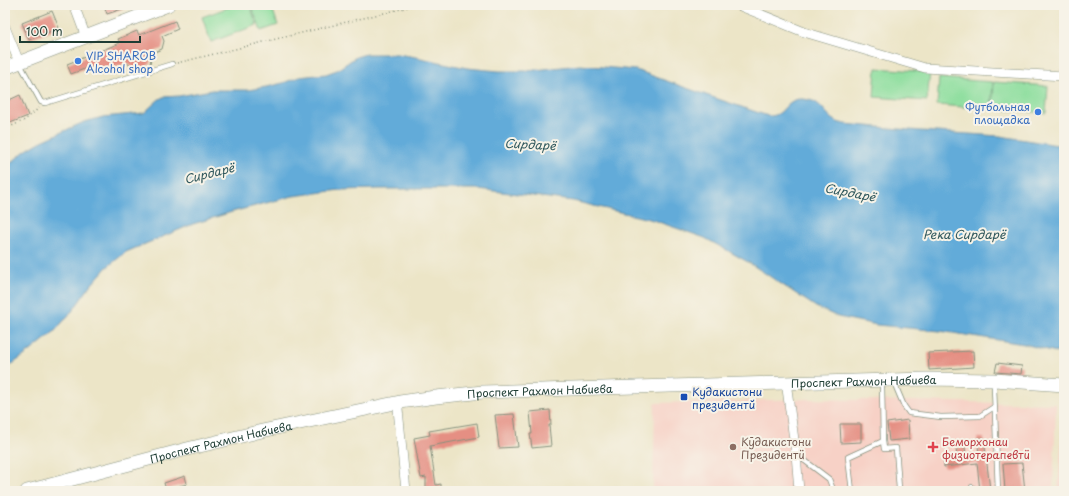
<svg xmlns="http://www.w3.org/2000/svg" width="1069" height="496" viewBox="0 0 1069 496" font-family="'Playpen Sans',sans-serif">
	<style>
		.built { fill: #f7d1c6 }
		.green { fill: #8dde9e; stroke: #568e69 }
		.water { fill: #62abd9; stroke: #407486 }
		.building { fill: #e58f83 }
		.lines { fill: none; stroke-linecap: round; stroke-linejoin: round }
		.service-casing { stroke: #86917e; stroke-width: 6 }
		.minor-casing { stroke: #86917e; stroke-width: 10 }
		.secondary-casing { stroke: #86917e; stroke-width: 14 }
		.path { stroke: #86917e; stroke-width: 1.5; stroke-dasharray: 1 3; stroke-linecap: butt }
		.service { stroke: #fff; stroke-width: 4.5 }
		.minor { stroke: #fff; stroke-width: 9 }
		.secondary { stroke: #fff; stroke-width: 13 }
		.shop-dot { fill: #3f7fe0; stroke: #f7f3e8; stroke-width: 1.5 }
		.transit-dot { fill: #1a4fb4; stroke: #f7f3e8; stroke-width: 1.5 }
		.education-dot { fill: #8d6e63; stroke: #f7f3e8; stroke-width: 1.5 }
		.health-dot { fill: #e0444e; stroke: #f7f3e8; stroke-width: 1.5 }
		.labels { text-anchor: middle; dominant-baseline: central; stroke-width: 4; stroke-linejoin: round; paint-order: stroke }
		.shop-label { font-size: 11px; fill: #366cbe; stroke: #f7f3e8; text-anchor: start }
		.street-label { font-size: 11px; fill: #1f3d34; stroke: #f7f3e8 }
		.transit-label { font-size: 11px; fill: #164399; stroke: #f7f3e8; text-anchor: start }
		.education-label { font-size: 11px; fill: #785e54; stroke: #f7f3e8; text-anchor: start }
		.health-label { font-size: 11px; fill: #be3a42; stroke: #f7f3e8; text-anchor: start }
		.water-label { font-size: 12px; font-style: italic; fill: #30585d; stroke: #f7f3e8 }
	</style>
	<rect width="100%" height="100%" fill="#f7f3e8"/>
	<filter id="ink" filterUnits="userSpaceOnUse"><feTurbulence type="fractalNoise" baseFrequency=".025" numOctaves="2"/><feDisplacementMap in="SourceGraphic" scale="8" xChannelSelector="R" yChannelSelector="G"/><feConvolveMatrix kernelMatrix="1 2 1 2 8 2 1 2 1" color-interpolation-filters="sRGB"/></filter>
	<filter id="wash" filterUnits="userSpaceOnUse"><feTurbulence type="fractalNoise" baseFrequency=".012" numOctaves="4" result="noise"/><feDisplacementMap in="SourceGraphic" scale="16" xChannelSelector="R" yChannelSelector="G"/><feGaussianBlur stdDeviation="0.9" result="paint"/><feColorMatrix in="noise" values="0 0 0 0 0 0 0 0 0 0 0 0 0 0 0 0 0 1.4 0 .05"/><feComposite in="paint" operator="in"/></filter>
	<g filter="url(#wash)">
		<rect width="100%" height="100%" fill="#ece5c7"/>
		<!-- built -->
		<path class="built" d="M811,399L1056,404L1053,491H653L655,403Z
			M1064,407V491H1058Z"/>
		<!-- green -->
		<path class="green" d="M235,5H250L257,25L211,42L202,17Z
			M251,5H271L278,25L261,31Z
			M876,68L930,72L927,101L874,97Z
			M939,78L993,82L991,109L937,105Z
			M994,82L1048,86L1046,113L992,109Z"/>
		<!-- water -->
		<path class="water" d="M366,54H397L416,57L467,68L499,71H526L580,65L636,70L706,95L768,116C788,117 783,94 809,100C822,102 825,115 836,121C838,123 842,123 845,124L921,131L1000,136L1064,146V354L1024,344L940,331L877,325L838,317L816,307L748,262L705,238L653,220L573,201L478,189H378L340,190L293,196L232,212L193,224L126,252L106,268L91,285L73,310L54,332L28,353L5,369V168L25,151L40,142L84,122L103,117L144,113L158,100L163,97L179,96L212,90H248L266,87L283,83L299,77L326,74L337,70L356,57Z"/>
		<g id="blocks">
			<!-- building -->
			<path class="building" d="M104,5H130L131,6L107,14Z
				M52,11L59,28L29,40L22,23Z
				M175,21L178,29L162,36L164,41L162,49L152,53L150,64L145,68L136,70L127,63L102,73L91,67L88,69L87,68L71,74L67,64L120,43L118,39L137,31L139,35Z
				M20,95L28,116L5,125V102Z
				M973,351L974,367L929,370L928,353Z
				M997,363L1022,366L1021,374L995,372Z
				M550,410L551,425H549L551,446L532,448L530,434H532L530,412Z
				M514,414L518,447L499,448L495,415Z
				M908,420L909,439L889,441L887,423Z
				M477,423L479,437L430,446L436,485L441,484V491H426V477L421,478L414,438L430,435L429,431Z
				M840,424H861V442L841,443Z
				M977,438H984L990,490L980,491L977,463L944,467L943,457L957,456L956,448L965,447L966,455L979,453Z
				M1022,463L1025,491H1005L1003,464Z
				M185,476L187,484L166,490L164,483Z"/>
		</g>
	</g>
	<g filter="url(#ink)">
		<use href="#blocks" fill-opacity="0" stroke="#86917e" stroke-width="1"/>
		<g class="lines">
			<defs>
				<path id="service" d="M20,64L41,102L45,103L172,64
					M896,387L904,406L909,413L941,417L980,416L994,407
					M994,387L998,491
					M883,441L884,449L896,448L899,489
					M796,454L829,479L832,487V491
					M972,487L973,491
					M852,491L848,457L883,441L882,387"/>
				<path id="minor" d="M74,5L86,37
					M738,5L804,32L925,68L1064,76
					M5,27L19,62
					M787,389L796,454L799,491
					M398,409L406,491"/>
				<g id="secondary">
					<path d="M5,68L168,5"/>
					<path id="s1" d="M27,491L187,449L262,431L400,402L436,397L483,392L634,387L926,379L994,380L1064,385"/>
				</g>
			</defs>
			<!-- service casing -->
			<use href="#service" class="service-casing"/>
			<!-- minor casing -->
			<use href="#minor" class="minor-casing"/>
			<!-- secondary casing -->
			<use href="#secondary" class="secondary-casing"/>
			<!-- path -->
			<path class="path" d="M177,63L417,5
				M5,129L25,120L39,108"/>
			<!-- service -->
			<use href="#service" class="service"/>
			<!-- minor -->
			<use href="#minor" class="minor"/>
			<!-- secondary -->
			<use href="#secondary" class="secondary"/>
		</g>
	</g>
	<!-- markers -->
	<g class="shop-dot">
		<circle cx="78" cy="61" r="4"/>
		<circle cx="1038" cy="112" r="4"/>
	</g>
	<rect class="transit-dot" x="680" y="393" width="8" height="8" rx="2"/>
	<circle class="education-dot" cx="733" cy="447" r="4"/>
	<path class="health-dot" d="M931 441h4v4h4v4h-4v4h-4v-4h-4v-4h4z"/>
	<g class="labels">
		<!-- shop labels -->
		<g class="shop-label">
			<text x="86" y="55">VIP SHAROB<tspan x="86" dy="13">Alcohol shop</tspan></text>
			<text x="1030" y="106" text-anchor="end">Футбольная<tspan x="1030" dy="13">площадка</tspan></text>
		</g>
		<!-- street labels -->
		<g class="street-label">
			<text stroke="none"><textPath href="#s1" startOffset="848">Проспект Рахмон Набиева</textPath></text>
			<text stroke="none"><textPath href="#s1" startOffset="524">Проспект Рахмон Набиева</textPath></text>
			<text stroke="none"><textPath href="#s1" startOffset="200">Проспект Рахмон Набиева</textPath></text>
		</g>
		<!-- transit labels -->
		<g class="transit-label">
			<text x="692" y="391">Кудакистони<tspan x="692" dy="13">президентй</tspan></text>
		</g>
		<!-- education labels -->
		<g class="education-label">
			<text x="741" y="441">Кӯдакистони<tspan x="741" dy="13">Президентӣ</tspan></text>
		</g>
		<!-- health labels -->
		<g class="health-label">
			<text x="942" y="441">Беморхонаи<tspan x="942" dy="13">физиотерапевтӣ</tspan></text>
		</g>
		<!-- water labels -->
		<g class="water-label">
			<text transform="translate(530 144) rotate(3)">Сирдарё</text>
			<text transform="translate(209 173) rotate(-14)">Сирдарё</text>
			<text transform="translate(850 192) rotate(11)">Сирдарё</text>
			<text x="964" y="234">Река Сирдарё</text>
		</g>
	</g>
	<!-- margin -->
	<rect width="1069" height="496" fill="none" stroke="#f7f3e8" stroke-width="20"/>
	<!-- scale -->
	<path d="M20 36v6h120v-6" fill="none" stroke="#1f3d34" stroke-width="2"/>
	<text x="26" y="36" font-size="12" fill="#1f3d34" stroke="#f7f3e8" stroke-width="3" paint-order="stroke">100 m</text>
</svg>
